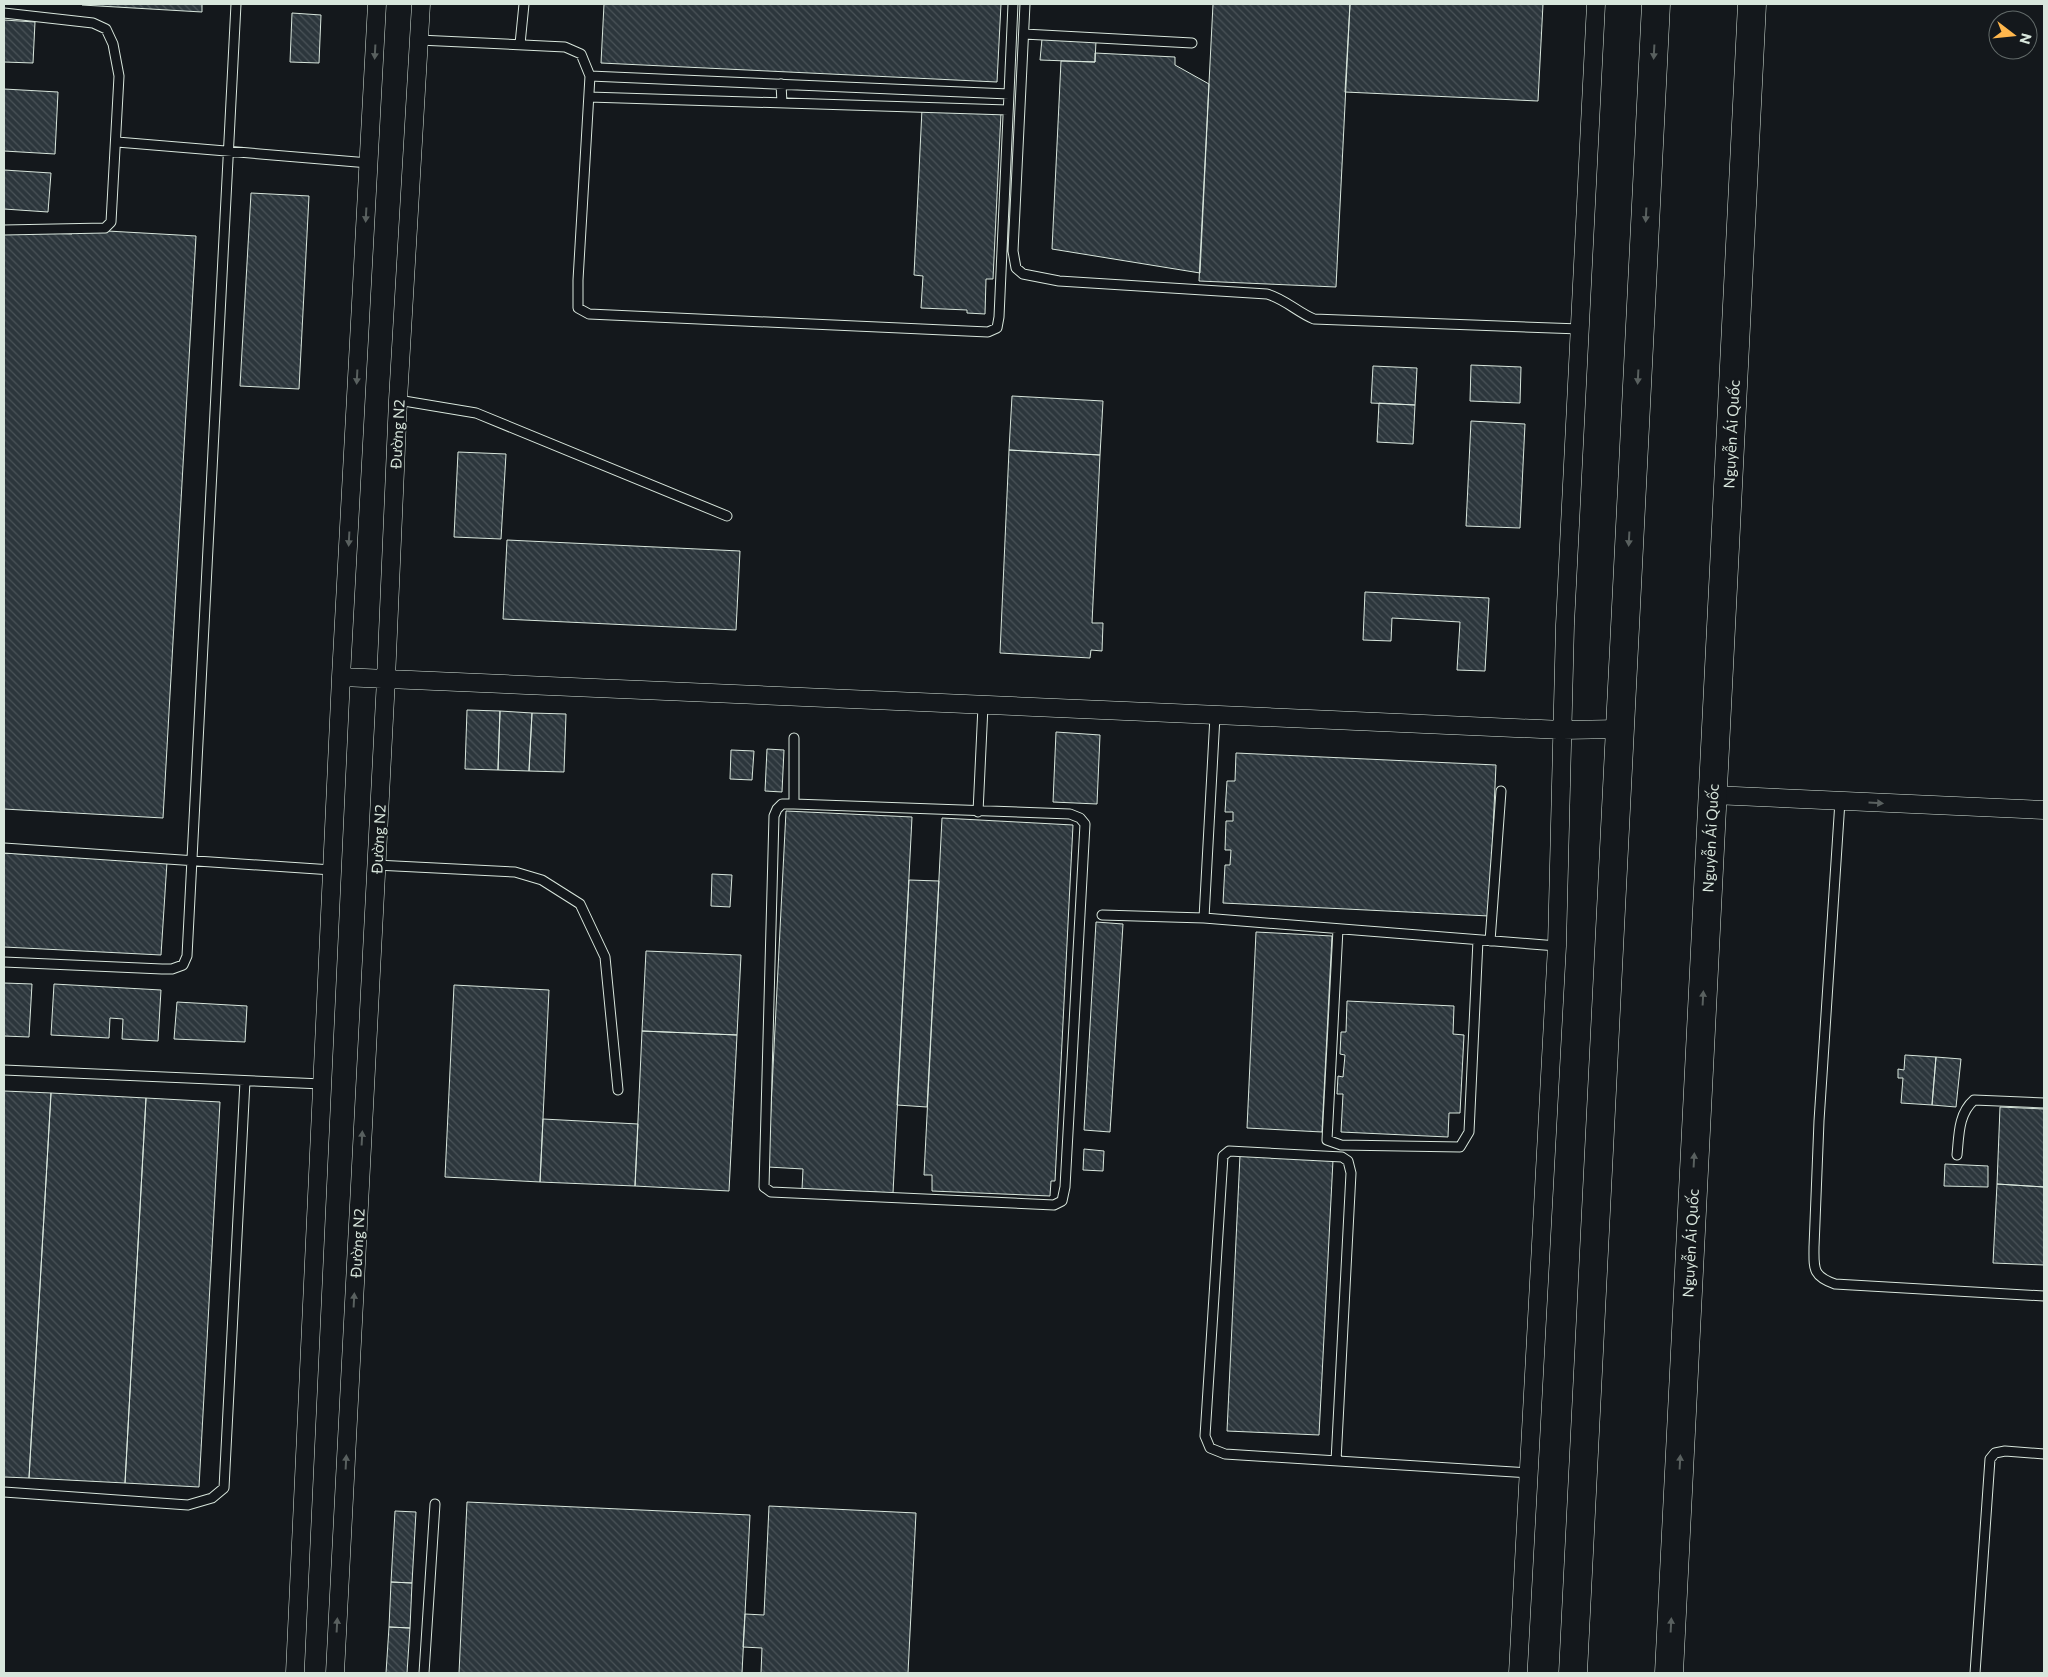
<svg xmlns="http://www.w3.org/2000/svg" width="2048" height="1677" viewBox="0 0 2048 1677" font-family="Commissioner,sans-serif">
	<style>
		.building { fill: url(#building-back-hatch); stroke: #d8e6dc }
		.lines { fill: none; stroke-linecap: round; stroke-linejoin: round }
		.lane-casing { stroke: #d8e6dc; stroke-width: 11 }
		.street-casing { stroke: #d8e6dc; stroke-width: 19 }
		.primary-casing { stroke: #d8e6dc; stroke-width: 29 }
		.lane { stroke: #14181c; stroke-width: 9 }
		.street { stroke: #14181c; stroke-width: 18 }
		.primary { stroke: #14181c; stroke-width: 28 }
		.oneway { fill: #59605f }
		.labels { text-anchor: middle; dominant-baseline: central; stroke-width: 4; stroke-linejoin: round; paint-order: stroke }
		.street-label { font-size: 15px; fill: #d8e6dc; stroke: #14181c }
	</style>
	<defs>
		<pattern id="building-back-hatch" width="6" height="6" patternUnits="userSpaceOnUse" patternTransform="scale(1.25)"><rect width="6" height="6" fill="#2c363c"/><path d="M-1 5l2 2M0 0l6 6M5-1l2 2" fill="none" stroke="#4a5358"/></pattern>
	</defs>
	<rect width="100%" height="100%" fill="#14181c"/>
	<!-- building -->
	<path class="building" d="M82,4H202V12L82,5Z
		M604,4H1001L997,82L601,63Z
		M1213,4H1350L1336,287L1199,281Z
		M1350,4H1543L1538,101L1345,92Z
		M292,13L321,15L319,63L290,62Z
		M4,20L35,22L33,63L4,62Z
		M1042,39L1096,41L1095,62L1040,60Z
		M1095,53L1175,57V65L1209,84L1200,273L1052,249L1061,61L1095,62Z
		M4,89L58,92L55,154L4,151Z
		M922,109L1001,113L993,279H986L985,314L967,313V310L921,308L923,276L914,275Z
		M4,170L51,173L48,212L4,209Z
		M251,193L309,196L299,389L240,386Z
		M72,229L196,236L163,818L4,809V231L72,234Z
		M1471,365L1521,367L1520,403L1470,401Z
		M1373,366L1417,368L1415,405L1371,403Z
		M1012,396L1103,401L1100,455L1009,450Z
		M1379,403L1415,405L1413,444L1377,442Z
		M1471,421L1525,424L1520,528L1466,526Z
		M1009,450L1100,455L1092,623H1103L1102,651L1091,650L1090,658L1000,653Z
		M458,452L506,454L501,539L454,537Z
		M507,540L740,551L736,630L503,619Z
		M1365,592L1489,598L1485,671L1457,670L1460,622L1392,618L1391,641L1363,640Z
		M467,710L500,711L498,770L465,769Z
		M500,711L532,713L529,771L498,770Z
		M532,713L566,714L564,772L529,771Z
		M1056,732L1100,735L1097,804L1053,802Z
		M767,749L784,750L782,792L765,791Z
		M731,750L754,751L752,780L730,779Z
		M1236,753L1496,765L1489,916L1223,903L1225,865H1230L1231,850H1225L1226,821H1233V812H1225L1227,781H1235Z
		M786,811L912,817L893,1193L802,1189L803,1169L768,1167Z
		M942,818L1073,825L1055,1181H1051L1050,1196L932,1191V1175H924Z
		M4,853L167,862L161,955L4,947Z
		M712,874L732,875L730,907L711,906Z
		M909,880L939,881L927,1107L897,1105Z
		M1096,922L1123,924L1110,1132L1084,1130Z
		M1256,932L1332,936L1322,1132L1247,1128Z
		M646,951L741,955L737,1035L642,1031Z
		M4,983L32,984L29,1037L4,1036Z
		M54,984L161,990L158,1041L122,1039L123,1019L110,1018L109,1038L51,1035Z
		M454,985L549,990L540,1182L445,1177Z
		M1347,1001L1454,1006L1453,1034L1464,1035L1460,1113H1449L1448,1137L1341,1132L1343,1094H1337L1338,1076L1343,1077L1345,1055L1340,1054L1341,1032H1346Z
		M177,1002L247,1006L245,1042L174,1039Z
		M642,1031L737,1035L729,1191L635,1186Z
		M1905,1055L1936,1057L1932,1105L1901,1103L1903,1078H1898V1069L1904,1070Z
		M1936,1057L1961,1059L1956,1107L1932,1105Z
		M4,1091L51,1093L29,1478L4,1477Z
		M51,1093L146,1098L125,1483L29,1478Z
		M146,1098L220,1102L199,1487L125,1483Z
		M2000,1107L2044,1109V1187L1997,1184Z
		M543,1119L638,1124L635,1186L540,1182Z
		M1084,1149L1104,1151L1103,1171L1083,1170Z
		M1240,1155L1333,1160L1319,1435L1227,1431Z
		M1945,1164L1988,1166V1187L1944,1186Z
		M1997,1184L2044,1187V1265L1993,1263Z
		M467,1502L750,1515L742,1673H459Z
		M769,1506L916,1513L908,1673H761L762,1648L743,1647L745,1614L764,1615Z
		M395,1511L416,1512L412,1583L391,1582Z
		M391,1582L412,1583L410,1628L389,1627Z
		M389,1627L410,1628L407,1673H386Z"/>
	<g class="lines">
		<defs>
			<path id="lane" d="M1025,4L1013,251L1016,268L1023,274L1059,281L1267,294C1285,299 1297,312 1314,319L1580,329
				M4,13L93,23L106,29L113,44L119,76L111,222L105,228L4,230
				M1024,34L1192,43
				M419,40L565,47L581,54L590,76L578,280V308L589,314L988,332L997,328L999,317L1013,4
				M520,44L524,4
				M590,76L1009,94
				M781,84L782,103
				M589,97L1008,110
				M117,142L369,163
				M398,400L476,413L727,516
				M1840,801L1819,1121L1814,1247C1814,1268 1812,1276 1835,1284L2044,1296
				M794,804H782L777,809L774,816L764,1187L771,1192L1054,1205L1062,1201L1065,1187L1085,824L1080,818L1070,814L794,804V738
				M978,812L983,706
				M4,848L332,870
				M376,865L515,872L542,880L580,904L605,957L618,1090
				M1102,915L1204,918L1557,946
				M1204,918L1215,716
				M1338,929L1327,1140L1341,1145L1460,1147L1469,1132L1478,940
				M1490,941L1501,791
				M4,962L162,969H172L183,965L187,956L236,4
				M4,1070L322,1084
				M1957,1155C1959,1136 1958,1114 1974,1100L2044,1103
				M1336,1461L1351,1173L1348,1161L1342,1157L1229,1151L1223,1156L1205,1436L1210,1448L1225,1454L1529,1473
				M4,1492L188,1505L212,1498L224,1488L245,1081
				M424,1673L435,1504
				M1975,1673L1990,1459L1995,1453L2005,1451L2044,1454"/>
			<path id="street" d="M341,677L1563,730L1620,729
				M1713,795L2044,810
				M295,1673L341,677L377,4
				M335,1673L386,679L398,400L421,4
				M1518,1673L1557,946L1565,625L1596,4"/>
			<path id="primary" d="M1573,1673L1656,4
				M1669,1673L1752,4"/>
		</defs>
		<!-- lane casing -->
		<use href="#lane" class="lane-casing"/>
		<!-- street casing -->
		<use href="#street" class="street-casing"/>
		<!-- primary casing -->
		<use href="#primary" class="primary-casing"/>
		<!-- lane -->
		<use href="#lane" class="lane"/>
		<!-- street -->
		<use href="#street" class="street"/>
		<!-- primary -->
		<use href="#primary" class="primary"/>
	</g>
	<!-- one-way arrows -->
	<defs><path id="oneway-solid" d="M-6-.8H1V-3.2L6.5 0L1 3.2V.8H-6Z" transform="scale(1.25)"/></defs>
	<g class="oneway">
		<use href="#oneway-solid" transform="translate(375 52) rotate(93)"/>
		<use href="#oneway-solid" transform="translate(1654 52) rotate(93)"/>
		<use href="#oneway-solid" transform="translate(366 215) rotate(93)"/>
		<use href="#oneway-solid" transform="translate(1646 215) rotate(93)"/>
		<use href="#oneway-solid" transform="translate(357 377) rotate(93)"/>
		<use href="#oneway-solid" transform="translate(1638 377) rotate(93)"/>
		<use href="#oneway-solid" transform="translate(349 539) rotate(93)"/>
		<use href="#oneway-solid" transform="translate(1629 539) rotate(93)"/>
		<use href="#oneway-solid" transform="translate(1876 803) rotate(3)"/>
		<use href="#oneway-solid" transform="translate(1703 998) rotate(-87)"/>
		<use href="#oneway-solid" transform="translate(362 1138) rotate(-87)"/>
		<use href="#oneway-solid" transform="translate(1694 1160) rotate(-87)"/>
		<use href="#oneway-solid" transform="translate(354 1300) rotate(-87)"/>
		<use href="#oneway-solid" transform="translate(346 1462) rotate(-87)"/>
		<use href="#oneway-solid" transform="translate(1680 1462) rotate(-87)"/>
		<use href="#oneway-solid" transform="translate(337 1625) rotate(-87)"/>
		<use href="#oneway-solid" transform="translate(1671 1625) rotate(-87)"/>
	</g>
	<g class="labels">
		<!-- street labels -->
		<g class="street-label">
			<text transform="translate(397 434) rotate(-87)">Đường N2</text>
			<text transform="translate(1731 434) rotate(-87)">Nguyễn Ái Quốc</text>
			<text transform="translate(1710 838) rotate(-87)">Nguyễn Ái Quốc</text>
			<text transform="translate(378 839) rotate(-87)">Đường N2</text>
			<text transform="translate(357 1243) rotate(-87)">Đường N2</text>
			<text transform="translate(1690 1243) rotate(-87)">Nguyễn Ái Quốc</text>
		</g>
	</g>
	<!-- border -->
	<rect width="2048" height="1677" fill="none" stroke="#d8e6dc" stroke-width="10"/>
	<!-- north arrow -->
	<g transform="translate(2013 35) rotate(106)"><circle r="24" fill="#14181c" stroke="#626a69"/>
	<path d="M0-4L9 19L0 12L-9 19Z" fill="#ffb74d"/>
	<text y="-8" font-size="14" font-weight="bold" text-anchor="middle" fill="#d8e6dc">N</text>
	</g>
</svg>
